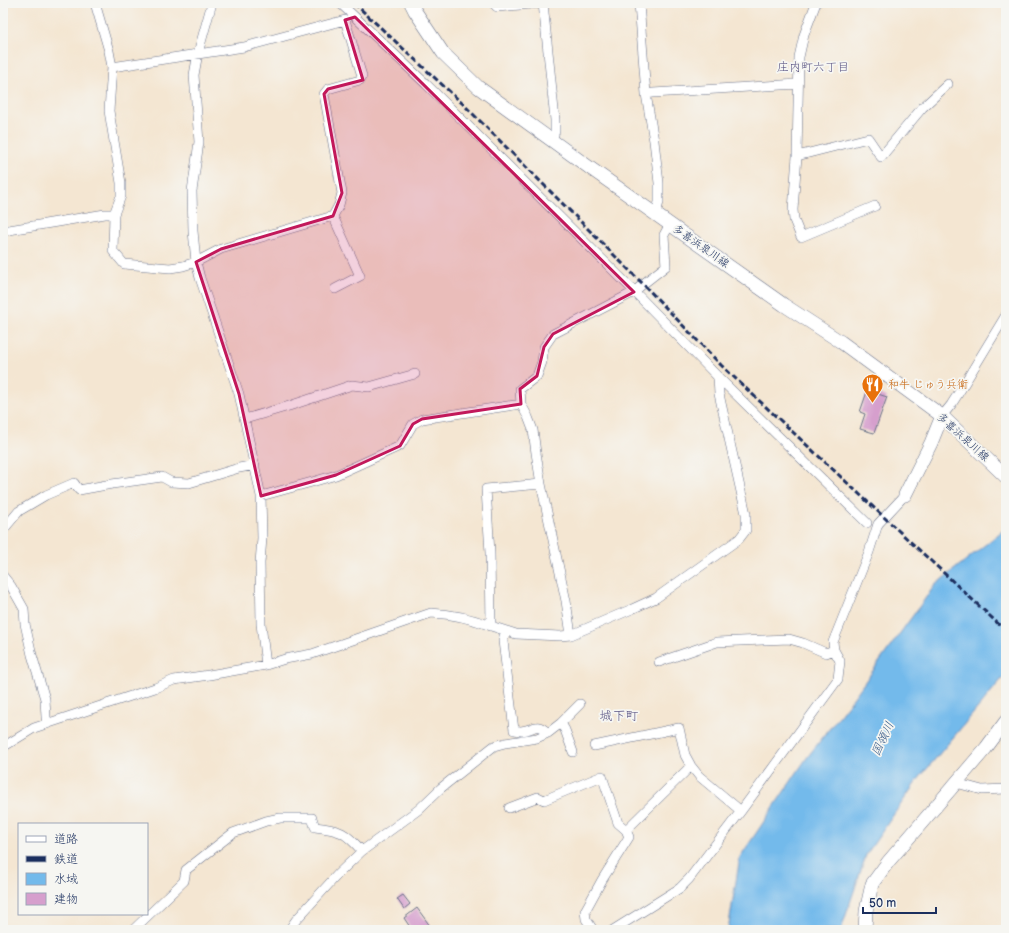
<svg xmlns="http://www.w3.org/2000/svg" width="1009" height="933" viewBox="0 0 1009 933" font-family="'Balsamiq Sans','Klee One',sans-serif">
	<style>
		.water { fill: #73baeb; stroke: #4774a4 }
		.building { fill: #d69fcd }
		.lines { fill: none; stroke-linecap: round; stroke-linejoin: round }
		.street-casing { stroke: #676f87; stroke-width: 10 }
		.secondary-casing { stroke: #676f87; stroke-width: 14 }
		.street { stroke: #fff; stroke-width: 9 }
		.secondary { stroke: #fff; stroke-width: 13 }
		.rail { stroke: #1b2f5e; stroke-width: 3; stroke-dasharray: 6 3; stroke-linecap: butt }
		.marked { fill: #c2185b; fill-opacity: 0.2; stroke: #c2185b; stroke-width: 3; stroke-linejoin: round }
		.labels { text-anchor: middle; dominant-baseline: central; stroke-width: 3.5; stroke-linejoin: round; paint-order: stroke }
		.street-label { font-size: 11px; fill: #1b2f5e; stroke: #f6f6f2 }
		.food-label { font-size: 11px; fill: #c56008; stroke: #f6f6f2; text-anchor: start }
		.neighbourhood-label { font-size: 12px; fill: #5c5685; stroke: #f6f6f2 }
		.water-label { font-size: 12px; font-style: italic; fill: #355988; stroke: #f6f6f2 }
		.quarter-label { font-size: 13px; fill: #5c5685; stroke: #f6f6f2 }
	</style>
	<rect width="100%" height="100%" fill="#f6f6f2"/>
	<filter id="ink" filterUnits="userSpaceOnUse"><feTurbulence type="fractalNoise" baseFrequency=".025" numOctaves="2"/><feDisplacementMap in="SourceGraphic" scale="8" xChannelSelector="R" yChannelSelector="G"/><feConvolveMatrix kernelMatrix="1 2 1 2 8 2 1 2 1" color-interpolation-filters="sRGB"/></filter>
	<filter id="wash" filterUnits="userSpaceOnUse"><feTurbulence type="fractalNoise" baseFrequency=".012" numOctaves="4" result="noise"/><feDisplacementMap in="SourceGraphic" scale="16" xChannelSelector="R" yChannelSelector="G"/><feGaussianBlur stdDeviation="0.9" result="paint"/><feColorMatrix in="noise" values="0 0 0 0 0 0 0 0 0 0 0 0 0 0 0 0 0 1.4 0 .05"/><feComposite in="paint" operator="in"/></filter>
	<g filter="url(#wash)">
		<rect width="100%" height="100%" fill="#f4e6d2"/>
		<!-- water -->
		<path class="water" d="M1006,528V674L916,782L866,855L841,930H728L740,857L806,759L851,701L935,585Z"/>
		<g id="blocks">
			<!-- building -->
			<path class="building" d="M869,386L880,390L878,394L887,397L874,433L860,429L865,414L860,412Z
				M403,895L410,904L404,909L397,899Z
				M417,908L433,930H412L404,918Z"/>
		</g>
	</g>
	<g filter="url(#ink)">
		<use href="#blocks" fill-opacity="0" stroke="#676f87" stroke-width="1"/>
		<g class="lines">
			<defs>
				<path id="street" d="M95,3L109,51L112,67L109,111L121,183V196L114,214L113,251L124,264L170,268L183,266L196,262L221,249L333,216L360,276L335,289
					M212,3L198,53L194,75L199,142L192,191L193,231L196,262L200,278L239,394L261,496L262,538L260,563L261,624L266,665
					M340,3L426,84L625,282L718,377L719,394L746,514V530L739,539L656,598L632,609L571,635L560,636L516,634L491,626L490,553L486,489L541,484
					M493,3L497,7L543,3
					M543,3L555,120V131L552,140
					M639,3L646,94L654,141L659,183V202L656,214
					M816,3L804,35L799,57L797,156L793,210L794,220L801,237L875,206
					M112,67L244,47L345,20L362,76L360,80L328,89L324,94L342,193L339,205L333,216
					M646,94L653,93L798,84
					M797,156L868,138L881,157L922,108L948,84
					M3,231L105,214H114
					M718,377L867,523
					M942,416L951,405L958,394L1006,315
					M245,419L289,406L352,385L369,387L415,374
					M261,496L312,482L336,475L400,446L413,424L422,419L521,404
					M3,530L19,511L46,495L74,483L79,490L112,484L162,477L171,482L189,483L239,468L255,465
					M3,576L11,586L24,609L25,624L32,655L45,699L46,717L47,724
					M505,631L503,641L514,730C517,730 519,731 521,731C534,730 536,721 548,733
					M571,635L566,601L541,484L536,453L533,430L528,417L521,404L520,389L537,376L542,362L544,347L553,334L634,292L643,284L666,266L664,235L670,224
					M659,662L717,642L789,639L803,643L826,653L834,650
					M594,746L679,728L685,755L691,766L699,776L741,811
					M3,747L34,728L155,688L174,680L209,675L266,665L285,659L312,654L431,613C452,614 471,618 491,626
					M573,752L565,730L561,723L580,704
					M956,783L982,790L1006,789
					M509,808L538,797L544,800L602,776L618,823L626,830L691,766
					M133,930L184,881L186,870L233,833L266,821L280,818H312L315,827C341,830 345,832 362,851
					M289,930L296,920L338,874L362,851L418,810L441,788L494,746L505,743L537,738L548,733L561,723
					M593,930L586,919L585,911L602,880L629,837L626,830
					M613,930L680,888L689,879L741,811L838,679L840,661L834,650L833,642L869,552L878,524L905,495"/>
				<path id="secondary" d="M411,3L415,11L443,53L478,87L590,168L784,305L841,342L942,416L1006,477
					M905,495L931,443L942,416
					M865,930L866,911L872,884L888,862L986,748L1006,721"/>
			</defs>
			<!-- street casing -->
			<use href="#street" class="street-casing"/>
			<!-- secondary casing -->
			<use href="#secondary" class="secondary-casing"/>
			<!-- street -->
			<use href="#street" class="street"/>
			<!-- secondary -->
			<use href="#secondary" class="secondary"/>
			<!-- rail -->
			<path class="rail" d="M354,3L463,104L643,284L721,365L1006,631"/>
		</g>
	</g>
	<!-- marked area -->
	<path class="marked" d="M355,17L634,292L553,334L544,347L537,376L520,389L521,404L422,419L413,424L400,446L336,475L261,496L239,394L196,262L221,249L333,216L342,193L324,94L328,89L363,80L345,20Z"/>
	<!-- icons -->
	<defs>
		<symbol id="restaurant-pin" viewBox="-11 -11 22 30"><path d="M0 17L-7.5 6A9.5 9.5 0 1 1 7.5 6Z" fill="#e8710a" stroke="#f6f6f2"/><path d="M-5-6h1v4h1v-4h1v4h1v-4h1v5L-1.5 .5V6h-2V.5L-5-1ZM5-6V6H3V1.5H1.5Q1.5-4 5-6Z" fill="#fff"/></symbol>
	</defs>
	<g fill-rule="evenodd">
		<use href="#restaurant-pin" x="860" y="372" width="25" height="34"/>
	</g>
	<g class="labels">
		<!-- street labels -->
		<g class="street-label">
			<text transform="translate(701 246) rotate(35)">多喜浜泉川線</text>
			<text transform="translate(963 437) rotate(42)">多喜浜泉川線</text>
		</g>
		<!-- food labels -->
		<g class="food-label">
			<text x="888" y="384">和牛 じゅう兵衛</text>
		</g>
		<!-- neighbourhood labels -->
		<g class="neighbourhood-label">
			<text x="813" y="67">庄内町六丁目</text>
		</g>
		<!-- water labels -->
		<g class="water-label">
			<text transform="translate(883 739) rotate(-65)">国領川</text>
		</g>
		<!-- quarter labels -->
		<g class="quarter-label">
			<text x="619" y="716">城下町</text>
		</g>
	</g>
	<!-- margin -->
	<rect width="1009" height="933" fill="none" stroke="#f6f6f2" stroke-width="16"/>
	<!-- legend -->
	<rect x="18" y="823" width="130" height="92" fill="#f6f6f2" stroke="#9ea6b7"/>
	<rect x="26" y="836" width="20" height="6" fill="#ffffff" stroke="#9ea6b7"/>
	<text x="54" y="843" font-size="12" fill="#1b2f5e">道路</text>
	<rect x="26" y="856" width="20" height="6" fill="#1b2f5e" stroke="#9ea6b7"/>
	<text x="54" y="863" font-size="12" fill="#1b2f5e">鉄道</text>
	<rect x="26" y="873" width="20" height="12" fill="#73baeb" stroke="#9ea6b7"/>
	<text x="54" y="883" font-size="12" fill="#1b2f5e">水域</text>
	<rect x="26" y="893" width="20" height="12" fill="#d69fcd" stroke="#9ea6b7"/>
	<text x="54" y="903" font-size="12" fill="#1b2f5e">建物</text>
	<!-- scale -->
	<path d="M863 907v6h73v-6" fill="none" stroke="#1b2f5e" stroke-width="2"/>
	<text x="869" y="907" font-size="12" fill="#1b2f5e" stroke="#f6f6f2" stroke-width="3" paint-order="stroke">50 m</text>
</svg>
